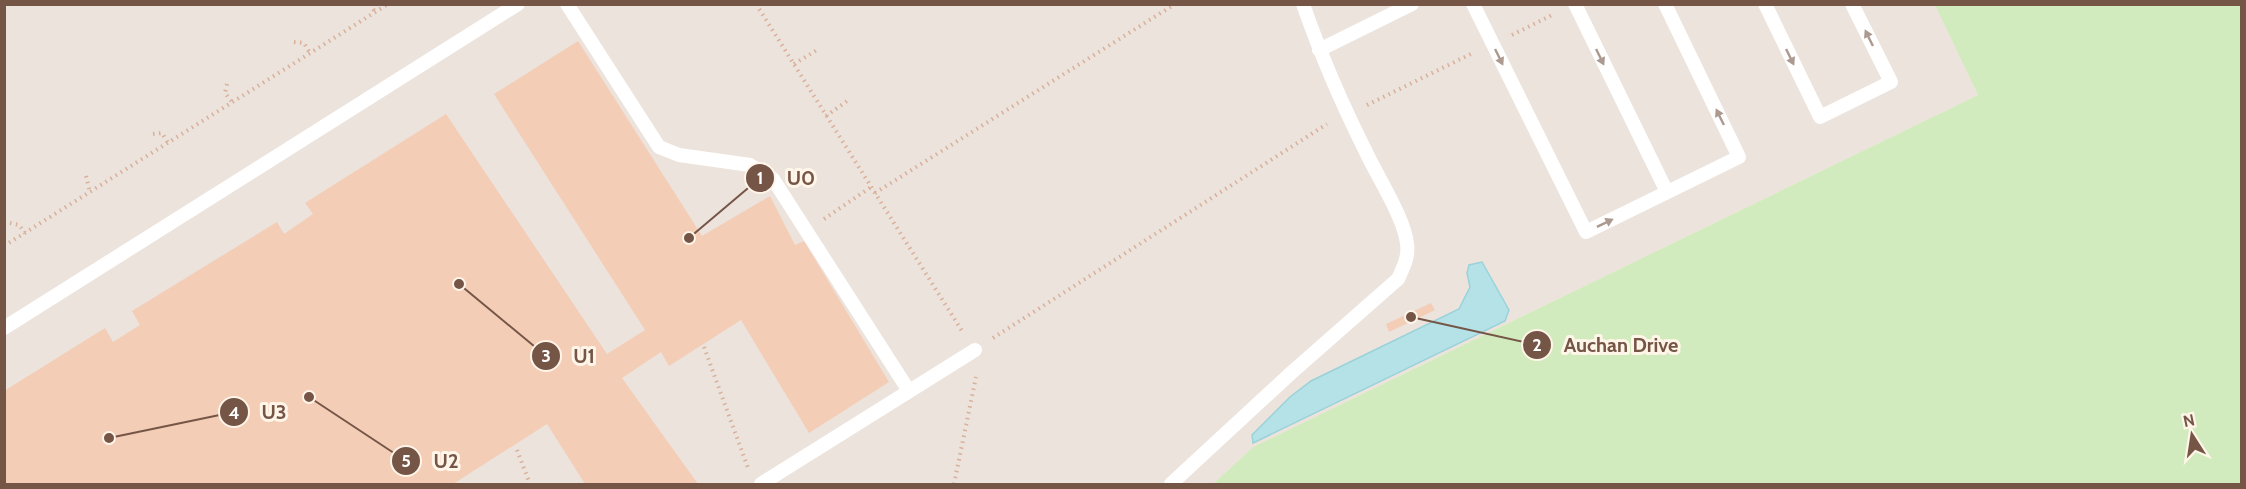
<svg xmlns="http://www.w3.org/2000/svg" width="2246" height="489" viewBox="0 0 2246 489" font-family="Cabin,sans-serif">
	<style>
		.industrial { fill: #ebe3dc }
		.green { fill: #d2ebbe }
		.water { fill: #b4e2e7; stroke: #9ad2da; stroke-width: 1.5 }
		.building { fill: #f4cdb7 }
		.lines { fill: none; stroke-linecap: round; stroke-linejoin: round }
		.path { stroke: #d9b09a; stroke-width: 4; stroke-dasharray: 1.5 4.5; stroke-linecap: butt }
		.service { stroke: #fff; stroke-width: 14 }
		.oneway { fill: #ac9990 }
		.leader { fill: none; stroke: #755546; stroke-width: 2 }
		.callout-dot { fill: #755546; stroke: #fff5e8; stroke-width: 2 }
		.mark-label { font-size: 18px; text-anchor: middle; font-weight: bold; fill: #fff }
		.callout-label { font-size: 20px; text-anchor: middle; font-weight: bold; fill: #755546; stroke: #fff5e8; stroke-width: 6; stroke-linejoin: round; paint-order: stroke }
	</style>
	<rect width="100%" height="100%" fill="#fdf1e0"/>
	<!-- industrial -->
	<path class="industrial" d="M1935,4L1978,95L1253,447L1213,484H5L4,5Z"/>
	<!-- green -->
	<path class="green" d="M1935,5H2241V484H1213L1253,447L1978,95Z"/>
	<!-- water -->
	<path class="water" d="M1482,262L1509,310L1505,321L1253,443L1252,435L1290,397L1311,381L1459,309L1470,287L1467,273L1469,265Z"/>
	<!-- building -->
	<path class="building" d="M578,41L702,236L770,196L795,245L804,241L889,382L809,433L741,320L669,366L661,352L622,378L698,484H585L547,424L453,484H4V391L105,328L113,342L140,325L132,311L277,222L284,234L313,214L305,203L446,114L607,354L645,330L494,94Z
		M1431,303L1435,310L1389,332L1386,324Z"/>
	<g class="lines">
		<!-- path -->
		<path class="path" d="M370,4L375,12
			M756,4L962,331
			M1512,35L1554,14
			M294,42L304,43L310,53
			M794,64L817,50
			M227,84L225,93L232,102
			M1367,105L1473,53
			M826,116L847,101
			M153,134L162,133L168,143
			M86,176L90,192
			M875,193L1175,4
			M824,219L871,187
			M10,223L19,225L25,233
			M4,246L388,4
			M993,338L1327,124
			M704,347L748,468
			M517,450L530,484
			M954,484L976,377"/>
		<!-- service -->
		<path class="service" d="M567,4L659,147L679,155L750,165L773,179L909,391
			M1473,4L1586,232L1739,157L1665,4
			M1575,4L1667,192
			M1765,4L1820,117L1891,82L1852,4
			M1319,50L1412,4
			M4,328L518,4
			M761,484L975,350
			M1171,484L1291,373L1398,279C1403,268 1409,257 1407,244C1405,219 1377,176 1366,152C1342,104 1321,56 1303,4"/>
	</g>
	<!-- one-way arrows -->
	<defs><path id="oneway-solid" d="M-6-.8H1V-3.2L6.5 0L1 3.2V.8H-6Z" transform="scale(1.5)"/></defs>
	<g class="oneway">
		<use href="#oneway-solid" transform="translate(1869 38) rotate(-116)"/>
		<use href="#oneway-solid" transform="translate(1499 57) rotate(64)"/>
		<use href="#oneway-solid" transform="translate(1600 57) rotate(64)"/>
		<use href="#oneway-solid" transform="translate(1790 57) rotate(64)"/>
		<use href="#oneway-solid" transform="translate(1720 117) rotate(-116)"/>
		<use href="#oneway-solid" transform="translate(1605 223) rotate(-26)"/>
	</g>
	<!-- callouts -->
	<path class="leader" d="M689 238L760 178M1411 317L1537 345M459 284L546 356M109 438L234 412M309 397L406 461"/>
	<g class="callout-dot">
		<circle cx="689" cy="238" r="6"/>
		<circle cx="1411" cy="317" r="6"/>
		<circle cx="459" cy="284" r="6"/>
		<circle cx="109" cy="438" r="6"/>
		<circle cx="309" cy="397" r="6"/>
		<circle cx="760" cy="178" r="15"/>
		<circle cx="1537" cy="345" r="15"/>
		<circle cx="546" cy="356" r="15"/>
		<circle cx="234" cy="412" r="15"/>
		<circle cx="406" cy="461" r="15"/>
	</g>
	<g class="mark-label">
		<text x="760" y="184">1</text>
		<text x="1537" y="351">2</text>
		<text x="546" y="362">3</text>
		<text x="234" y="419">4</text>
		<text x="406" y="467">5</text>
	</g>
	<g class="callout-label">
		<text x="801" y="185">U0</text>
		<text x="1621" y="352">Auchan Drive</text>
		<text x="584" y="363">U1</text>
		<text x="274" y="419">U3</text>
		<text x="446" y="468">U2</text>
	</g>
	<!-- border -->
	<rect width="2246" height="489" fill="none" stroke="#755546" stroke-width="12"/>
	<!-- north arrow -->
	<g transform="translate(2192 435) rotate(348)" stroke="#fff5e8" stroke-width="4.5" paint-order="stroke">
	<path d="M0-4.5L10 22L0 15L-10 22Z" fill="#755546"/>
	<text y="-9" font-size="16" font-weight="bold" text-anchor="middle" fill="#755546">N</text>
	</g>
</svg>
